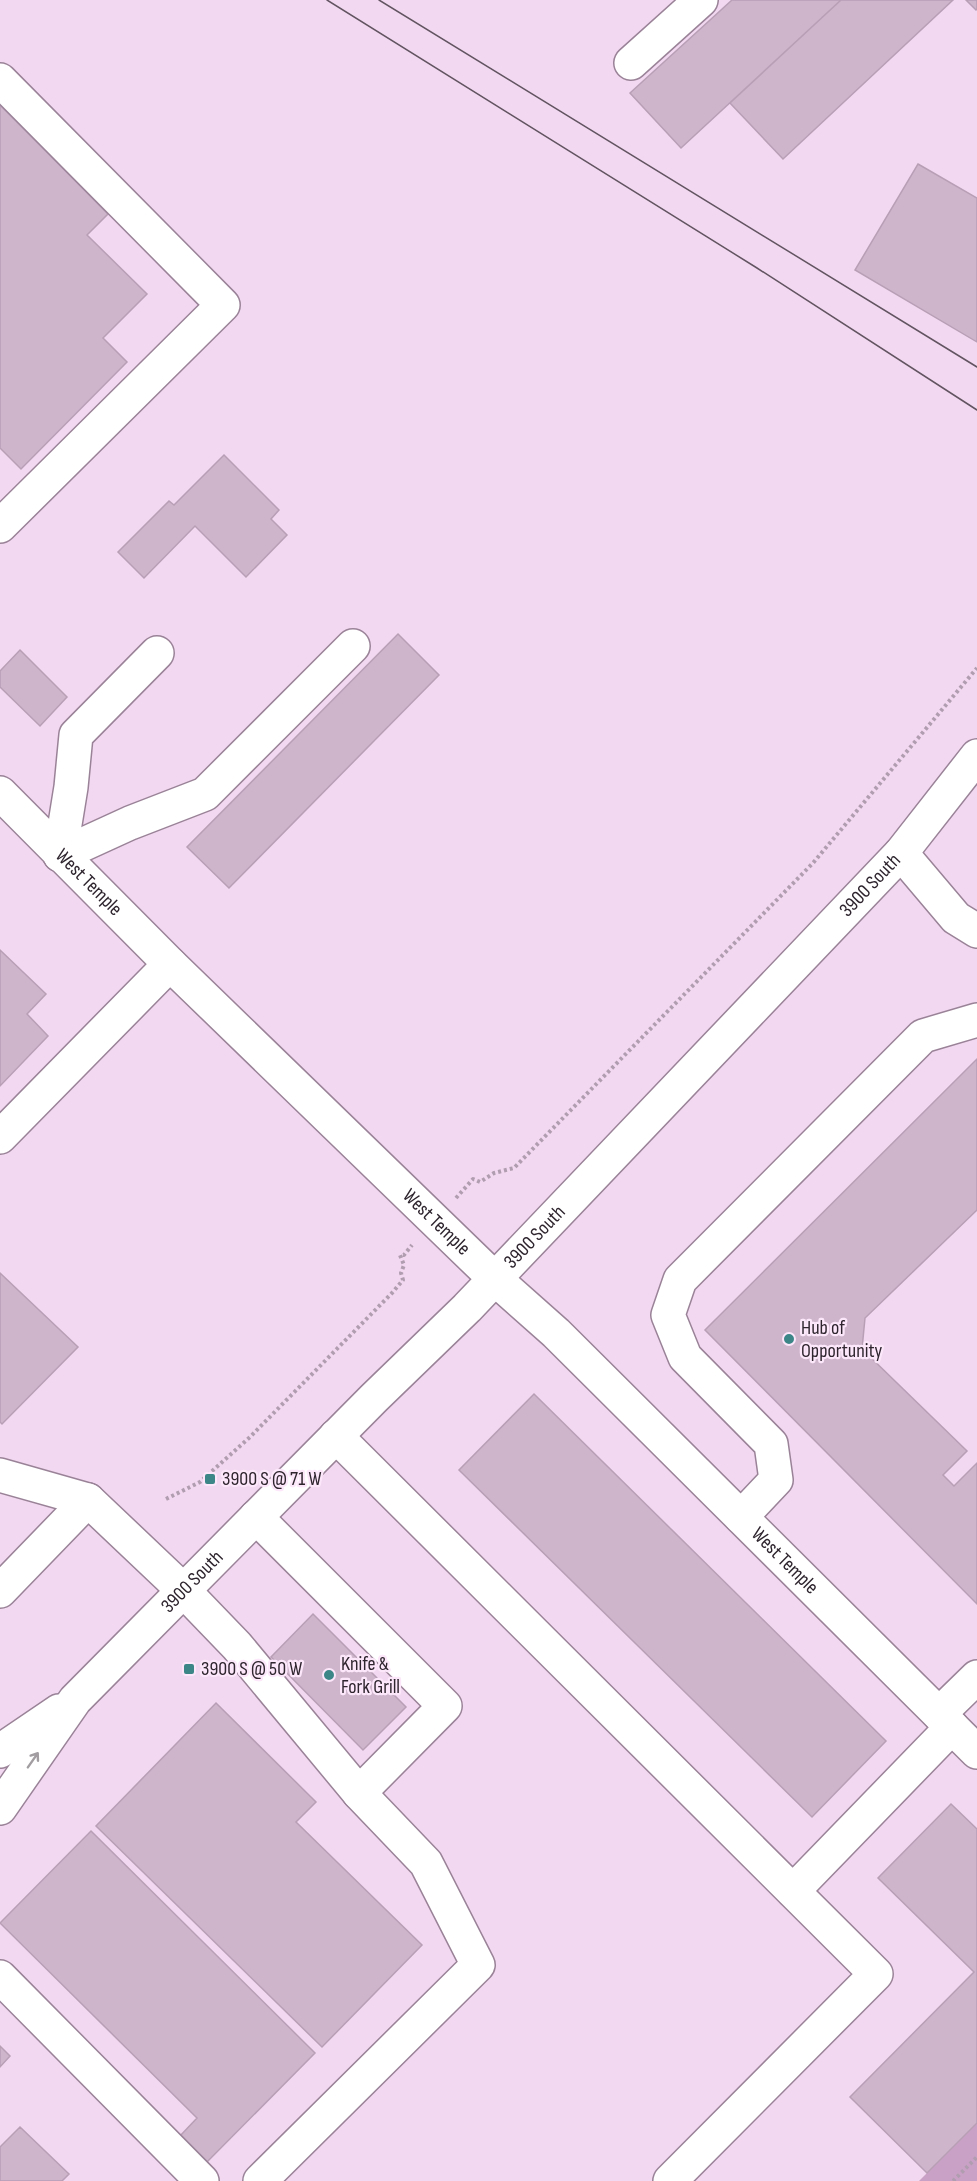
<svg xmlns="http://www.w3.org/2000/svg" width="977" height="2181" viewBox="0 0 977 2181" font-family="'Sofia Sans Condensed',sans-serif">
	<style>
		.green { fill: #caa1c6 }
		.building { fill: #ceb5cc; stroke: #b89fb6; stroke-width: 1.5 }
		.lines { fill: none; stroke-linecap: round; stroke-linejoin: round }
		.minor-casing { stroke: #9a8398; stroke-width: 36 }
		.major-casing { stroke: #9a8398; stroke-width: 36 }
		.path { stroke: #b19db0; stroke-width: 4; stroke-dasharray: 3 3; stroke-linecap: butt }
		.minor { stroke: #fff; stroke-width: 33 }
		.major { stroke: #fff; stroke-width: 33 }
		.tram { stroke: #625461; stroke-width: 1.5 }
		.oneway { stroke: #a19da1 }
		.poi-dot { fill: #3d8688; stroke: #fce7fa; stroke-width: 2 }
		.labels { text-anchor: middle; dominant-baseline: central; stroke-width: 4.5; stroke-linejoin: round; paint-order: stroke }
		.street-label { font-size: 20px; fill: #2e252e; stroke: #fce7fa }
		.poi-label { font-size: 20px; fill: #2e252e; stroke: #fce7fa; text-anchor: start }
	</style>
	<rect width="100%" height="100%" fill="#f2d8f0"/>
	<!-- green -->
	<path class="green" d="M977,2123V2181H919Z"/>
	<!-- building -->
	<path class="building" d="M732,0H841L681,148L630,93Z
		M841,0H953L783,159L730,103Z
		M966,0H977V9L976,10Z
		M0,105L108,214L87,235L147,294L103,338L127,362L21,469L0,448Z
		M918,164L977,198V342L855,270Z
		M224,455L279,510L271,519L287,535L246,577L195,526L144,578L118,552L169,501L174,505Z
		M398,634L439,675L229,888L187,847Z
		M20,650L67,697L40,726L0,687V671Z
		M0,950L46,994L27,1014L48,1036L0,1086Z
		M977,1059V1210L865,1318L862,1349L967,1451L943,1475L954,1486L977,1463V1604L705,1330Z
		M0,1273L78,1347L2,1424L0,1422Z
		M534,1394L886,1741L812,1817L459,1470Z
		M313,1614L406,1707L363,1750L271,1657Z
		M216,1703L316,1802L296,1822L422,1945L322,2047L96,1826Z
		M951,1804L977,1829V2123L927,2173L850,2097L974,1972L878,1878Z
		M91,1831L315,2053L207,2162L180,2136L197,2118L0,1923Z
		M0,2046L10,2056L0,2067Z
		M20,2127L69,2174L62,2181H0V2147Z"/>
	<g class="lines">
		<defs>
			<g id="minor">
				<path d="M631,63L701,0"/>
				<path d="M0,80L223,305L0,526"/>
				<path id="s1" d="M0,793L170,964L494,1278L556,1333L977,1752"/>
				<path d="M901,853L956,918L977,931"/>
				<path d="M60,855L130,823L205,794L353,646"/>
				<path d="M60,855L71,787L76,735L157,653"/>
				<path d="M0,1137L170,964"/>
				<path d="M336,1436L876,1974L670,2181"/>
				<path d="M0,1475L88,1500L184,1591L237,1646L359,1793"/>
				<path d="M256,1517L445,1706L359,1793L426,1863L478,1965L260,2181"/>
				<path d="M741,1517L776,1480L771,1444L685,1357L668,1315L680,1280L923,1036L977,1020"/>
				<path d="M0,1591L88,1500"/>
				<path d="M939,1714L977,1677"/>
				<path d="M793,1891L952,1727"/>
				<path d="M0,1977L202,2181"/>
			</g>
			<g id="major">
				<path d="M0,1751L59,1711"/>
				<path id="s2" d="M0,1808L75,1700L374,1398L467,1308L901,853L977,756"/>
			</g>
		</defs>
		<!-- minor casing -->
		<use href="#minor" class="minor-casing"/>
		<!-- major casing -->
		<use href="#major" class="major-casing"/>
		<!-- path -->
		<path class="path" d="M456,1198L473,1179L480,1182L494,1173L514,1168L813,863L977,668
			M166,1499L200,1482L250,1437L392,1293L403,1280L401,1273L404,1265L400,1255H404L412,1245
			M953,2181L977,2157"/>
		<!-- minor -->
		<use href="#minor" class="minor"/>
		<!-- major -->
		<use href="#major" class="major"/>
		<!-- tram -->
		<path class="tram" d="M327,0L757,268L977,410
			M379,0L977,367"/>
	</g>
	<!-- one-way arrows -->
	<defs><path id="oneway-shaft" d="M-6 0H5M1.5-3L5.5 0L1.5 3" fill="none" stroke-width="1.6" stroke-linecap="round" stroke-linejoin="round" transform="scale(1.5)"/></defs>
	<use class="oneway" href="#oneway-shaft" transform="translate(33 1760) rotate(-55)"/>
	<!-- markers -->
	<g class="poi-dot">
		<circle cx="789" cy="1339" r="6"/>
		<rect x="204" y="1473" width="12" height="12" rx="3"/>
		<rect x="183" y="1663" width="12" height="12" rx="3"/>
		<circle cx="329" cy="1675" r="6"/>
	</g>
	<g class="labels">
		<!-- street labels -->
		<g class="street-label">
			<text stroke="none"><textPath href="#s1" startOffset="126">West Temple</textPath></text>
			<text stroke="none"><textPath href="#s2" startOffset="1270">3900 South</textPath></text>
			<text stroke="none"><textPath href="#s1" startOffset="612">West Temple</textPath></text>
			<text stroke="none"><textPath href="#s2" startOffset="784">3900 South</textPath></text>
			<text stroke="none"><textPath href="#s1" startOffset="1098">West Temple</textPath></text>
			<text stroke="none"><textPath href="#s2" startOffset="298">3900 South</textPath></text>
		</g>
		<!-- poi labels -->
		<g class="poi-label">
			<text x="801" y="1328">Hub of<tspan x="801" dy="23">Opportunity</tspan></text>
			<text x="222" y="1479">3900 S @ 71 W</text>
			<text x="341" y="1664">Knife &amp;<tspan x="341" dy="23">Fork Grill</tspan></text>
			<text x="201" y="1669">3900 S @ 50 W</text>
		</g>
	</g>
</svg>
